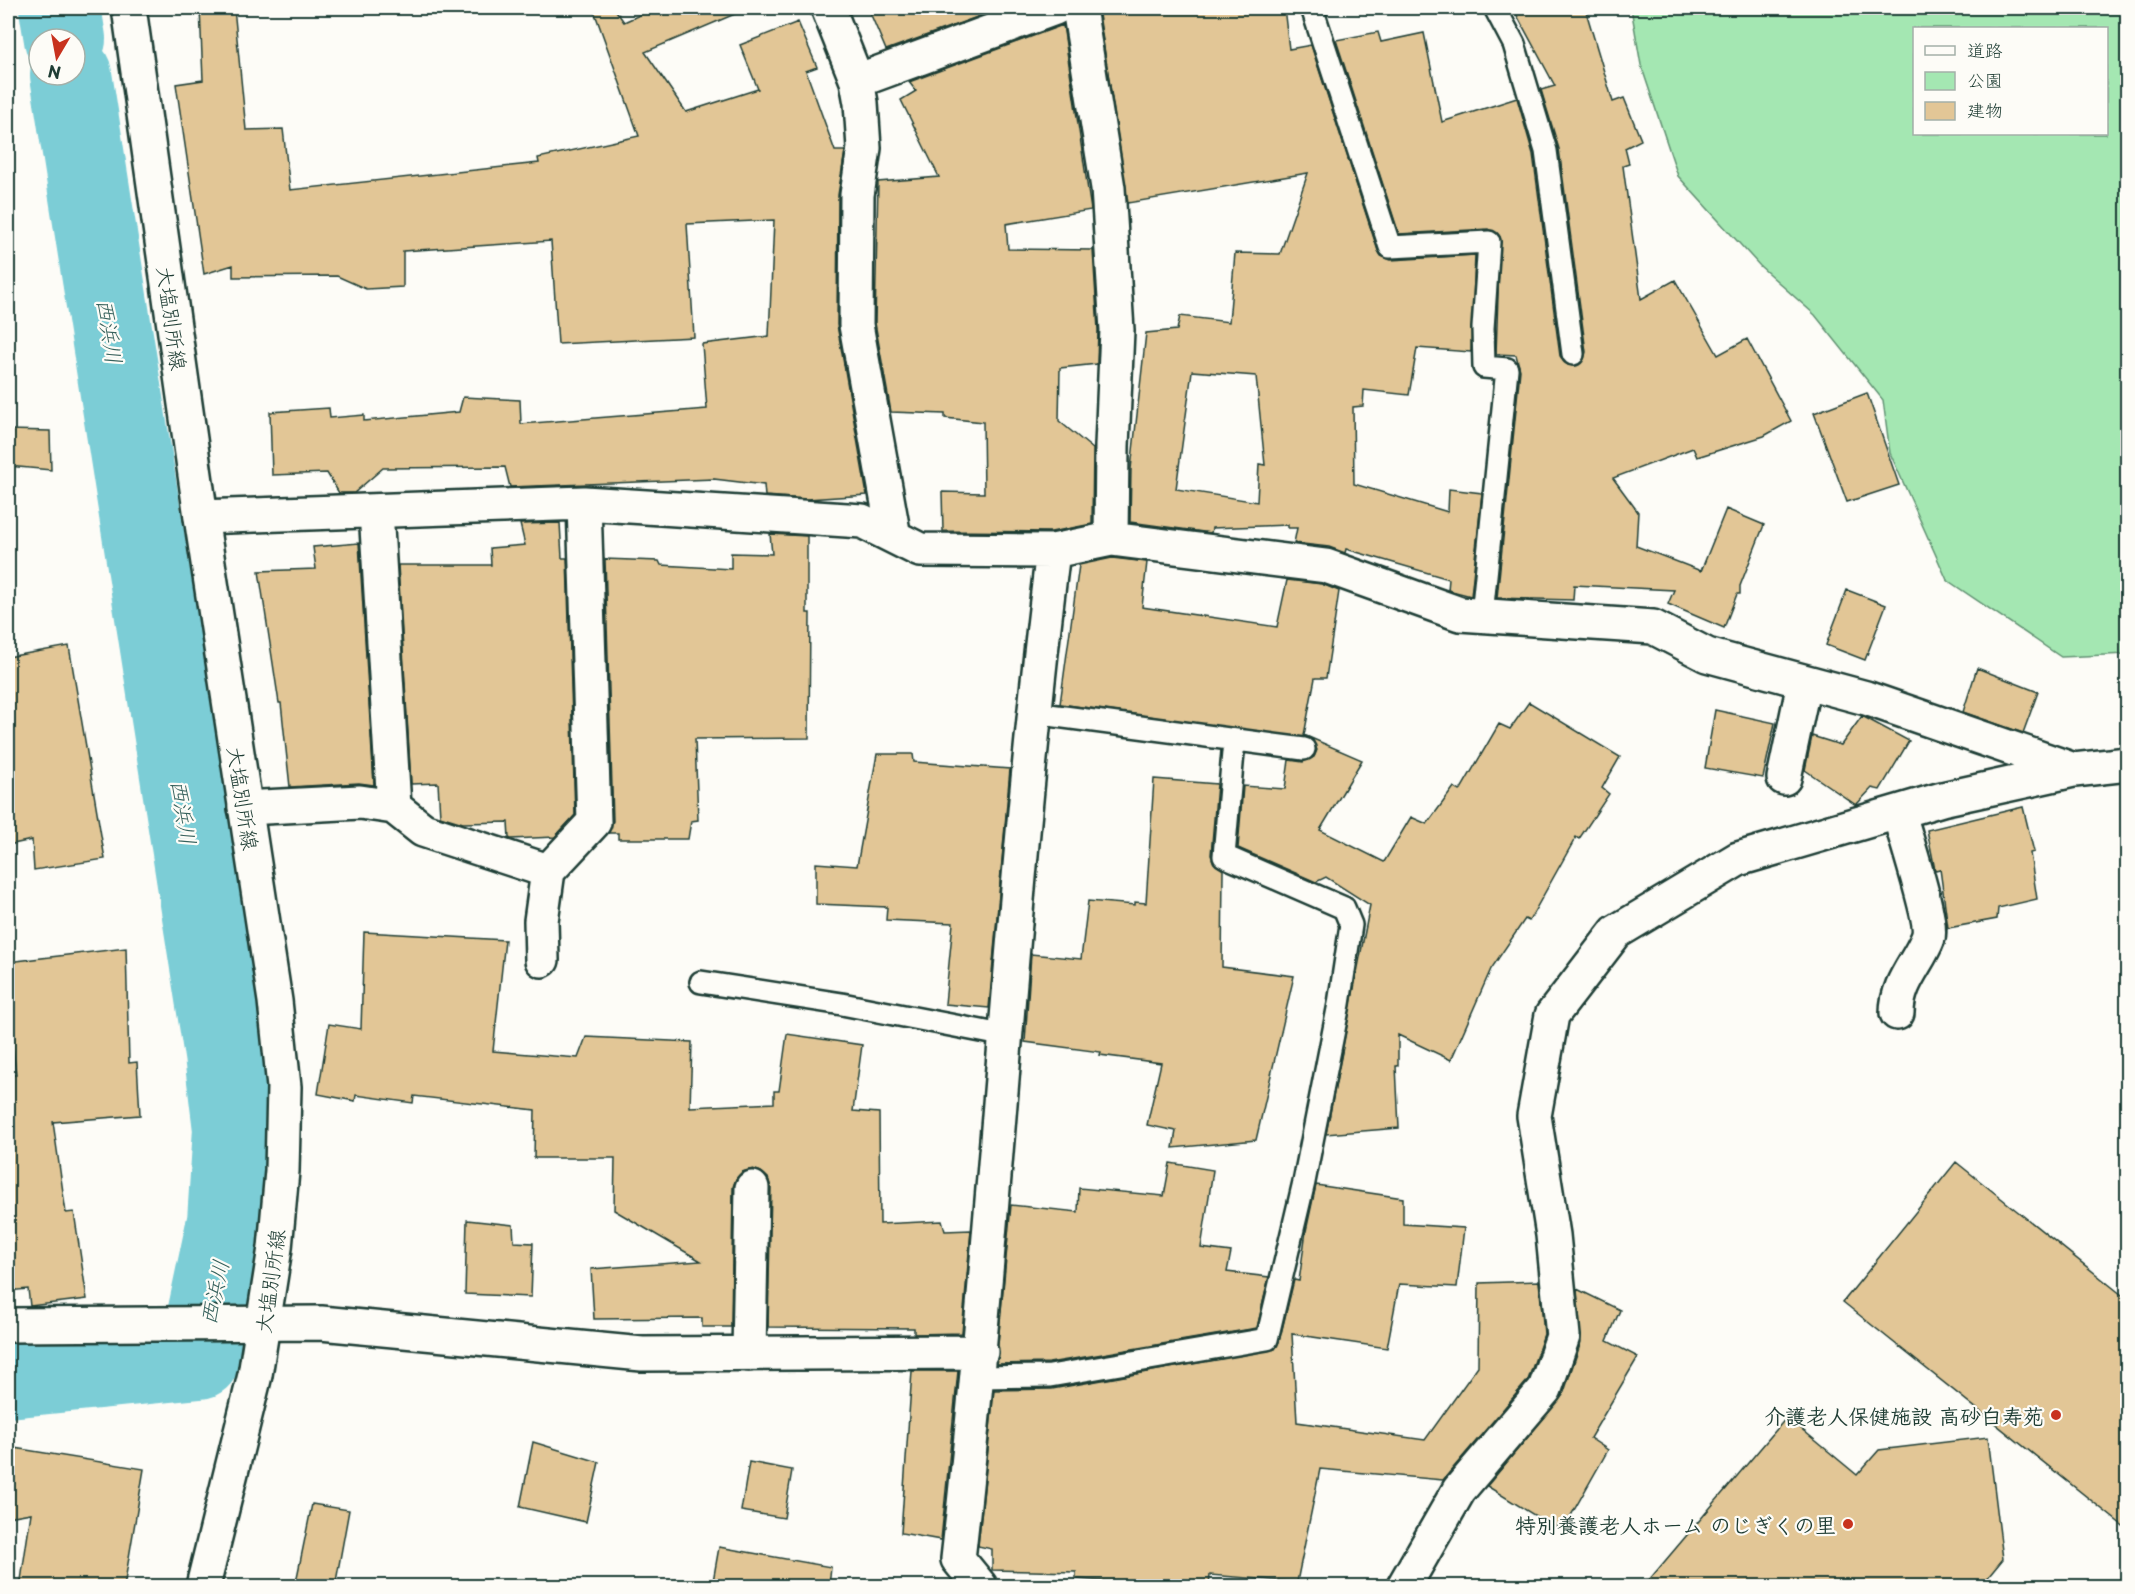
<svg xmlns="http://www.w3.org/2000/svg" width="2135" height="1594" viewBox="0 0 2135 1594" font-family="'Playpen Sans','Klee One',sans-serif">
	<style>
		.green { fill: #a4e7b2; stroke: #629273; stroke-width: 1.5; fill-rule: evenodd }
		.lines { fill: none; stroke-linecap: round; stroke-linejoin: round }
		.river { stroke: #7ccdd6; stroke-width: 82 }
		.building { fill: #e2c696; stroke: #1f3d34; stroke-width: 1.5; fill-rule: evenodd }
		.service-casing { stroke: #1f3d34; stroke-width: 26 }
		.minor-casing { stroke: #1f3d34; stroke-width: 38 }
		.secondary-casing { stroke: #1f3d34; stroke-width: 38 }
		.service { stroke: #fdfcf7; stroke-width: 21 }
		.minor { stroke: #fdfcf7; stroke-width: 33 }
		.secondary { stroke: #fdfcf7; stroke-width: 33 }
		.poi-dot { fill: #c8321e; stroke: #fdfcf7; stroke-width: 2 }
		.labels { text-anchor: middle; dominant-baseline: central; stroke-width: 4.5; stroke-linejoin: round; paint-order: stroke }
		.street-label { font-size: 21px; fill: #1f3d34; stroke: #fdfcf7 }
		.poi-label { font-size: 21px; font-weight: bold; fill: #1f3d34; stroke: #fdfcf7; text-anchor: end }
		.water-label { font-size: 22px; font-style: italic; fill: #36615c; stroke: #fdfcf7 }
	</style>
	<rect width="100%" height="100%" fill="#fdfcf7"/>
	<filter id="ink" filterUnits="userSpaceOnUse"><feTurbulence type="fractalNoise" baseFrequency=".0167" numOctaves="2"/><feDisplacementMap in="SourceGraphic" scale="12" xChannelSelector="R" yChannelSelector="G"/><feConvolveMatrix kernelMatrix="1 2 1 2 8 2 1 2 1" color-interpolation-filters="sRGB"/></filter>
	<g filter="url(#ink)">
		<!-- green -->
		<path class="green" d="M1631,8H2127V654L2061,657L1947,580L1890,453L1883,400L1815,315L1760,266L1678,176L1641,65ZM1914,28H2106V134H1914Z"/>
		<g class="lines">
			<!-- river -->
			<path class="river" d="M60,8L65,39
				M8,1377L199,1358L228,1221L234,1129L225,1055L71,75"/>
		</g>
		<!-- building -->
		<path class="building" d="M200,8H234L246,130L283,129L290,190L539,163L538,158L639,136L593,8H614L624,22L655,8H749L645,52L686,112L758,89L740,45L798,22L817,67L806,71L835,151H845L838,195L837,325L867,495L807,499L765,496L764,485L714,479L510,487L505,467L383,468L354,493H339L327,473L272,475L270,412L329,408L330,418L364,415V421L459,412L463,397L520,400L521,424L707,409L702,344L769,336L774,220L687,224L694,337L558,344L551,241L403,251V287L366,289L337,276L233,277V265L204,274L176,84L203,80Z
			M868,8H1002L886,50Z
			M1098,8H1284L1289,49L1311,45L1378,251L1382,257L1391,260L1475,255L1471,352L1417,348L1409,395L1364,390L1363,406L1353,407L1354,484L1448,512L1449,489L1482,493L1471,596L1448,590L1449,579L1346,549L1345,553L1329,547L1294,543L1297,528H1288V525L1212,528L1211,533L1130,522L1131,469L1146,333L1177,330L1180,316L1229,322L1235,253L1280,254L1308,173L1128,203ZM1192,371L1256,376L1265,465L1259,464L1257,502L1176,489Z
			M1513,8H1585L1613,102L1624,98L1641,140L1625,148L1629,164L1623,166L1641,299L1675,280L1718,355L1747,339L1791,421L1764,436L1697,457L1693,448L1613,478L1638,512L1636,546L1701,571L1726,509L1764,525L1740,586V594H1737L1724,628L1668,604L1674,590L1574,585L1573,600L1497,598L1520,370L1516,355L1496,354L1500,237L1488,229L1399,234L1336,40L1378,32L1381,42L1424,33L1442,122L1517,98L1533,154L1560,356L1568,365L1575,366L1584,359L1586,352L1559,149L1541,90L1555,86Z
			M1063,25L1091,210L1006,224L1008,249L1093,250L1098,330L1097,364L1060,368L1059,421L1093,449L1092,524L1051,532L943,531L942,492L984,493L983,422L945,418V414L891,412L875,323L878,182L939,177L901,100L916,91L909,82Z
			M1867,393L1899,485L1847,502L1814,413Z
			M8,430L50,431L51,470L8,466Z
			M560,523L562,558H567L575,815L555,837L511,839L509,838L508,822L463,823L440,816L438,783L411,784L398,565H491L490,548L525,545L520,524Z
			M770,534L807,536V613H810L809,738L695,739L698,820L691,821L688,839H618V833H608L613,821L605,559L659,561L661,565L731,569V553L772,554Z
			M359,543L374,785L359,783L290,787L281,703H279L259,571L316,569L313,547Z
			M1112,558L1147,562L1142,607L1277,627L1287,580L1322,584L1339,591L1326,678H1315L1304,735L1362,760L1320,830L1384,862L1411,817L1427,824L1454,787L1460,791L1499,724L1510,729L1529,702L1620,757L1602,788L1609,794L1579,839L1576,837L1529,921L1525,919L1491,969L1451,1060L1398,1035V1066H1396L1399,1128L1326,1134L1370,905L1326,877L1316,882L1238,848L1243,786L1285,789L1289,760L1303,762L1314,757L1317,750L1312,739L1060,704L1079,565Z
			M1847,590L1886,605L1865,660L1826,645Z
			M69,646L105,859L34,870L32,840L8,845V657Z
			M1977,668L2038,692L2023,733L1963,712Z
			M1715,710L1775,723L1763,778L1705,768Z
			M1862,716L1909,741L1880,790L1872,788L1856,805L1805,770L1812,736L1841,745Z
			M877,754H913L914,762L1010,769L989,1008L945,1004L953,923L886,920L887,907L816,904V863L857,866Z
			M1154,779L1217,784L1211,855L1214,863L1223,870L1222,967L1294,976L1256,1140L1173,1148L1176,1131L1147,1125L1161,1063L1100,1055L1101,1052L1025,1042L1031,954L1081,959L1088,901L1135,905V902L1146,903Z
			M2023,807L2034,852L2030,853L2037,899L1998,908L1997,919L1948,928L1940,869L1935,870L1927,830Z
			M364,932L505,940L493,1051L578,1058L586,1037L692,1042L690,1107L774,1103V1091H779L787,1034L862,1045L853,1111L879,1113L880,1224L942,1221L945,1231L971,1230L962,1333L914,1334V1328L768,1327L771,1188L768,1178L761,1172L753,1169L742,1172L736,1179L733,1187L731,1327H702V1318L594,1319L591,1269L701,1261L614,1210L615,1158H534L535,1110L414,1096L413,1103L356,1095L355,1101L318,1094L329,1024L361,1029Z
			M126,948L129,1063L137,1062L140,1115L53,1122L66,1213L74,1212L87,1299L30,1306L28,1289L8,1291V1075H16L8,1000V962Z
			M1956,1162L2127,1299V1529L1843,1302Z
			M1170,1163L1213,1170L1201,1248L1231,1252L1227,1272L1269,1277L1257,1328L1049,1363L996,1364L1011,1205L1078,1212L1079,1188L1164,1196Z
			M1316,1185L1403,1198V1224L1464,1228L1457,1287L1399,1284L1387,1348L1292,1334L1297,1422L1425,1440L1478,1366L1479,1283L1539,1281L1544,1334L1528,1380L1443,1480L1320,1469L1297,1582L1210,1575L1209,1587H1202L1076,1579V1572L992,1570V1549L978,1546L994,1390L1052,1389L1275,1349L1279,1342L1294,1280L1299,1281L1306,1231Z
			M467,1220L513,1225L514,1242L533,1243L531,1297L465,1294Z
			M1577,1289L1620,1310L1607,1341L1638,1357L1590,1438L1608,1450L1565,1526L1558,1523L1555,1528L1487,1486L1563,1395L1581,1342Z
			M912,1371H958L941,1540L901,1533Z
			M1787,1417L1857,1475L1879,1450L1988,1437L2003,1559L1980,1587H1643Z
			M533,1442L599,1462L586,1522L520,1507Z
			M8,1447L144,1469L124,1587H20L31,1513L8,1517Z
			M749,1462L792,1470L784,1518L741,1511Z
			M312,1504L349,1510L335,1587H295Z
			M719,1547L831,1567L829,1587H712Z"/>
		<g class="lines">
			<defs>
				<path id="service" d="M1312,8L1390,247L1489,242L1483,328L1484,367L1507,369L1482,615
					M1495,8L1514,44L1546,151L1573,354
					M1034,713L1304,749
					M701,982L842,1004L1007,1036
					M979,1377L1050,1376L1267,1339L1304,1182L1339,1004L1351,925L1344,908L1224,856L1234,741"/>
				<path id="minor" d="M828,8L857,81L861,103L864,148L857,195L856,325L894,537
					M1079,8L1108,188L1117,330L1112,446L1111,539
					M857,81L1055,8
					M376,511L394,807L423,830L548,871
					M201,517L584,503L862,521L920,550L1053,551L1111,539L1326,566L1460,614L1653,627L1707,655L1866,698L2074,770
					M1784,778L1804,683
					M245,808L360,802L394,807
					M542,960L541,921L548,871L594,822L584,503
					M1897,1013C1897,982 1918,964 1928,938C1934,922 1904,834 1899,813
					M8,1325L321,1323L642,1354L981,1352
					M749,1354L752,1188
					M980,1586L958,1559C996,1223 1011,886 1053,551
					M1404,1586L1459,1490L1545,1389L1563,1336L1553,1235L1534,1116L1552,1015L1616,932L1738,859L1942,799L2074,770L2128,764"/>
				<path id="secondary" d="M129,8L201,517L275,1001L284,1087L282,1171L275,1248L255,1375L203,1586"/>
			</defs>
			<!-- service casing -->
			<use href="#service" class="service-casing"/>
			<!-- minor casing -->
			<use href="#minor" class="minor-casing"/>
			<!-- secondary casing -->
			<use href="#secondary" class="secondary-casing"/>
			<!-- service -->
			<use href="#service" class="service"/>
			<!-- minor -->
			<use href="#minor" class="minor"/>
			<!-- secondary -->
			<use href="#secondary" class="secondary"/>
		</g>
	</g>
	<!-- markers -->
	<g class="poi-dot">
		<circle cx="2056" cy="1415" r="6"/>
		<circle cx="1848" cy="1524" r="6"/>
	</g>
	<g class="labels">
		<!-- street labels -->
		<g class="street-label">
			<text transform="translate(173 318) rotate(82)">大塩別所線</text>
			<text transform="translate(244 798) rotate(81)">大塩別所線</text>
			<text transform="translate(269 1281) rotate(-82)">大塩別所線</text>
		</g>
		<!-- poi labels -->
		<g class="poi-label">
			<text x="2044" y="1415">介護老人保健施設 高砂白寿苑</text>
			<text x="1836" y="1524">特別養護老人ホーム のじぎくの里</text>
		</g>
		<!-- water labels -->
		<g class="water-label">
			<text transform="translate(111 331) rotate(81)">西浜川</text>
			<text transform="translate(185 812) rotate(81)">西浜川</text>
			<text transform="translate(213 1292) rotate(-78)">西浜川</text>
		</g>
	</g>
	<!-- margin -->
	<rect width="2135" height="1594" fill="none" stroke="#fdfcf7" stroke-width="30"/>
	<rect x="15" y="15" width="2105" height="1564" fill="none" stroke="#1f3d34" stroke-width="2" filter="url(#ink)"/>
	<!-- legend -->
	<rect x="1913" y="27" width="195" height="108" fill="#fdfcf7" stroke="#a4b0a9" stroke-width="1.5"/>
	<rect x="1925" y="46" width="30" height="9" fill="#fdfcf7" stroke="#a4b0a9" stroke-width="1.5"/>
	<text x="1967" y="57" font-size="18" fill="#1f3d34">道路</text>
	<rect x="1925" y="72" width="30" height="18" fill="#a4e7b2" stroke="#a4b0a9" stroke-width="1.5"/>
	<text x="1967" y="87" font-size="18" fill="#1f3d34">公園</text>
	<rect x="1925" y="102" width="30" height="18" fill="#e2c696" stroke="#a4b0a9" stroke-width="1.5"/>
	<text x="1967" y="117" font-size="18" fill="#1f3d34">建物</text>
	<!-- north arrow -->
	<g transform="translate(57 57) rotate(190)"><circle r="28" fill="#fdfcf7" stroke="#a4b0a9" stroke-width="1.5"/>
	<path d="M0-4.5L10 22L0 15L-10 22Z" fill="#c8321e"/>
	<text y="-9" font-size="16" font-weight="bold" text-anchor="middle" fill="#1f3d34">N</text>
	</g>
</svg>
